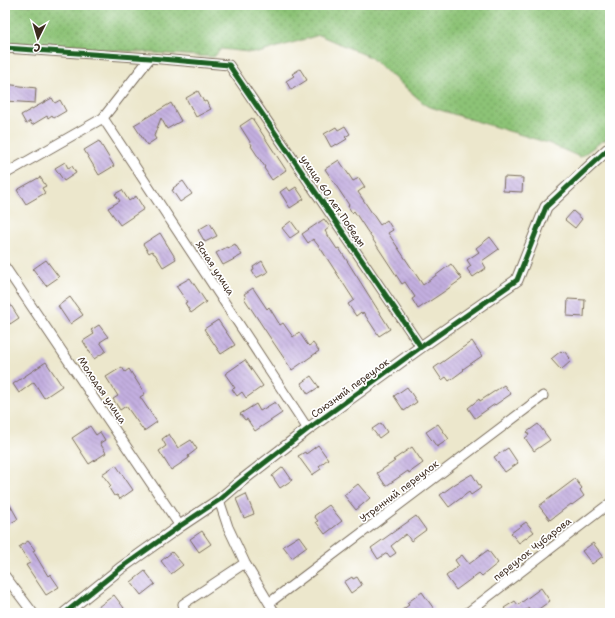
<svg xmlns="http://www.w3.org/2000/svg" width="615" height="618" viewBox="0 0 615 618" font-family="'Shantell Sans',sans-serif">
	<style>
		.grass { fill: url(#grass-dots); stroke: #64764a }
		.building { fill: url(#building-back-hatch) }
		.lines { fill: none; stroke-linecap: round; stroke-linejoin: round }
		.minor-casing { stroke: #796c5b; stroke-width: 11 }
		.tertiary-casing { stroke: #796c5b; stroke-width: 13 }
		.minor { stroke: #fff; stroke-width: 9 }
		.tertiary { stroke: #fff; stroke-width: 11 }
		.cycleway-casing { stroke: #fff; stroke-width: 8 }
		.cycleway { stroke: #1b5e20; stroke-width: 5 }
		.labels { text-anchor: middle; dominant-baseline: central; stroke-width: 3.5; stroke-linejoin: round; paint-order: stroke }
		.street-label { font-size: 10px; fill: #3b2a1e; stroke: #fff }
	</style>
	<defs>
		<pattern id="grass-dots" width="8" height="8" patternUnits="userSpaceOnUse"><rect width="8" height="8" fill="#8cc376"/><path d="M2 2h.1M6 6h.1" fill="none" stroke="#749f60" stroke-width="1.8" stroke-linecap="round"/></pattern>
		<pattern id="building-back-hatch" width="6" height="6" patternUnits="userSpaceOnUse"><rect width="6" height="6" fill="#c3afe0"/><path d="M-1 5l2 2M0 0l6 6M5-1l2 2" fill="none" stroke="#a08fb5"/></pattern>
	</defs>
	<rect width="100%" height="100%" fill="#fff"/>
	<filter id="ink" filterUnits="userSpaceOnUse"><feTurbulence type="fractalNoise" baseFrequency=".025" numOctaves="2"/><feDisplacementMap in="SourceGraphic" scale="8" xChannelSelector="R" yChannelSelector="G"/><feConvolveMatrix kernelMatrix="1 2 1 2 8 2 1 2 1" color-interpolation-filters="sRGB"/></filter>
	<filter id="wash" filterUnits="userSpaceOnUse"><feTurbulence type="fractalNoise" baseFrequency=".012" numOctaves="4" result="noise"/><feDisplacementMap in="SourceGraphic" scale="16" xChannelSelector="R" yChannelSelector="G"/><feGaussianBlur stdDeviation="0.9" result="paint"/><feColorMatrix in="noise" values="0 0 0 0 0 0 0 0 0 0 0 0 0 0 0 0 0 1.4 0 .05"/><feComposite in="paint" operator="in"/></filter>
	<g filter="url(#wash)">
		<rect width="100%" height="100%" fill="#ece7cc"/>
		<!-- grass -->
		<path class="grass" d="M5,5H610V138L601,142L580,157L548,143L427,106L370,57L319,35L258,53L221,49L214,57L5,43Z"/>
		<g id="blocks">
			<!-- building -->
			<path class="building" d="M300,69L307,80L291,90L286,81L294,76L292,74Z
				M5,84L36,88L35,103L5,101Z
				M198,91L204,102L206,101L211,109L196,117L186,98Z
				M52,98L55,103L60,100L66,111L54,118L52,115L48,118L47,116L32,125L30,121L26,124L21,115Z
				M171,103L181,121L167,129L161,118L154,136L156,139L147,145L134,125Z
				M252,118L286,170L272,180L264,168L265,167L251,146L252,145L240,126Z
				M345,126L350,134L345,137L347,139L337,145L336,144L331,147L324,134L336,127L338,130Z
				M99,141L114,166L99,175L84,150Z
				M339,160L353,181L359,178L365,187L358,192L380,225L387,220L393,230L388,233L423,285L451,264L462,279L442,293L418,309L412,299L415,297L405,282L402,284L354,211L352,213L348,206L349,205L325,169Z
				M65,162L68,168L72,166L76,173L64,181L55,168Z
				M40,177L46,186L42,188L45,193L26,204L17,190Z
				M504,177L523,178L522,192L503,191Z
				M183,181L192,194L180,202L172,190L174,189L173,188Z
				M287,187L290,191L296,187L304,199L290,208L280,192Z
				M122,190L129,201L136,196L144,209L120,225L108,208L120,201L115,194Z
				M573,211L582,219L575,228L565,220Z
				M324,219L330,227L325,231L337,249L339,248L390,329L379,336L363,312L362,314L361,312L356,316L348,304L354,300L321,249L313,239L308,243L302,234Z
				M291,221L299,232L290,238L282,228Z
				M210,223L217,236L205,242L198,230Z
				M160,233L176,259L163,267L155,254H154L152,251L149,253L143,244Z
				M490,237L499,249L482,261L486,268L473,277L467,269L471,266L467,260L479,252L476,248Z
				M235,244L242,255L223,265L216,253L227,247L228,248Z
				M46,260L59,277L46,286L33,269Z
				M262,261L268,272L256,278L252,271L254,270L253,267Z
				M190,278L206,302L191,313L185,303L187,302L176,286Z
				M253,288L267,309L269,307L280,325L283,323L293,337L299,332L307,344L309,346L313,343L319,351L292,370L271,339L244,298L246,297L244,294Z
				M5,296L19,318L10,324L5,317Z
				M70,297L83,315L70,324L58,306Z
				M568,299L585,300L584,317L567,316Z
				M218,320L235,345L221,354L204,329Z
				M99,325L108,337L100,342L106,351L94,359L83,341L94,334L91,330Z
				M472,341L482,356L463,369L464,370L449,381L446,377L442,380L434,368Z
				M561,351L563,353L564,351L570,358L569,359L571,361L561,370L551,359Z
				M245,360L263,386L246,398L242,392L237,396L232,389L235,388L225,374Z
				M46,362L62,386L44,398L34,382L19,393L13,384Z
				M122,367L125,372L129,369L145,394L140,397L157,422L144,431L126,406L120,410L113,399L118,396L106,377Z
				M311,376L319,387L308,394L301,383Z
				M504,385L511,394L495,405V404L475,418L468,408L479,399L480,401Z
				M407,387L417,402L404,411L394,396Z
				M275,402L282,413L255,431L247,419L245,420L240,414L256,404L260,411Z
				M381,423L387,432L379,438L372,429Z
				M438,424L449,439L437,447L426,432Z
				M538,424L550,440L534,451L525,438L529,435L527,432Z
				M90,426L96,435L100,432L105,440L100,443L106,453L89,464L72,438Z
				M169,434L178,448L191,440L197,449L188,456L189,458L171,470L159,451L166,446L162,439Z
				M318,445L328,459L319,466L321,469L312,475L298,456L305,452L306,454Z
				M412,447L423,463L409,473L408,471L386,486L377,473L395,461L393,460Z
				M508,448L518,463L505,472L494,457Z
				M116,465L133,490L120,499L117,495L114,496L109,488L111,486L102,474Z
				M283,467L292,480L280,488L272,476Z
				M472,474L481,488L471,495L469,492L449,507L440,495L455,484Z
				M575,479L582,488L580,490L584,496L572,505L571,504L550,520L539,506Z
				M358,484L370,498L356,510L344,495Z
				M246,494L254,514L244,518L236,499Z
				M5,496L18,519L5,526Z
				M329,505L342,521L325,534L316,522L318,521L314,516Z
				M416,516L426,530L411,541L406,534L391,546L396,553L390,557L387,553L378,559L371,548Z
				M526,522L534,532L519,543L511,533Z
				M202,531L211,544L199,552L190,539Z
				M299,536L307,547L292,558L283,546Z
				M28,541L35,550L33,551L48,576L50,574L59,587L46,595L26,565L30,563L19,547Z
				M593,543L603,556L592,564L582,551Z
				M488,550L498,563L482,576L479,573L456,590L446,576L459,566L455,560L462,555L469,564Z
				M172,552L183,565L171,574L161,561Z
				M145,571L155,584L141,595L131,582Z
				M352,577L353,579L357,577L362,585L351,593L344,582Z
				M541,588L550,601L533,613H532L529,608L523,612L524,613H506L507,612L504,608L515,601L518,605Z
				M422,592L434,609L428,613H398L409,605L407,603Z
				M114,595L124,608L118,613H90Z"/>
		</g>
	</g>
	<g filter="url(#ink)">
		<use href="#blocks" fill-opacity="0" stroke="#796c5b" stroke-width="1"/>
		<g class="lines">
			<defs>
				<path id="minor" d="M5,48L150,58L229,65L421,347
					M103,118L308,429
					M5,174L103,118L150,58
					M5,267L180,526
					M219,500L228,527L245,563L275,613
					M5,576L33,613
					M269,603L543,396
					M185,613L183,604L245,563
					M467,613L610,503"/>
				<path id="tertiary" d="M65,613L121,568L180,526L219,500L240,482L308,429L421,347L517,280L546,207L607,150L610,149"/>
			</defs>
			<!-- minor casing -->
			<use href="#minor" class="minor-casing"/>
			<!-- tertiary casing -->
			<use href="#tertiary" class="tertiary-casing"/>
			<!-- minor -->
			<use href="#minor" class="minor"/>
			<!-- tertiary -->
			<use href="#tertiary" class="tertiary"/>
			<defs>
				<path id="cycleway" d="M5,48L150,58L229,65L421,347
					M65,613L121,568L180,526L219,500L240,482L308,429L421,347L517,280L546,207L607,150L610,149"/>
			</defs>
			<!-- cycleway casing -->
			<use href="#cycleway" class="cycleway-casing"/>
			<!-- cycleway -->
			<use href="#cycleway" class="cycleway"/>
		</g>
	</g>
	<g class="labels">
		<!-- street labels -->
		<g class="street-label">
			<text transform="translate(333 201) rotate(56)">улица 60 лет Победы</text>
			<text transform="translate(215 268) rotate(57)">Ясная улица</text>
			<text transform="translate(350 388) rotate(-36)">Союзный переулок</text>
			<text transform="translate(102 390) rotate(56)">Молодая улица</text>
			<text transform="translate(399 491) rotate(-37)">Утренний переулок</text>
			<text transform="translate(532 549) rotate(-38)">переулок Чубарова</text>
		</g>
	</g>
	<!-- margin -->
	<rect width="615" height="618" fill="none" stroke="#fff" stroke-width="20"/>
	<!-- north arrow -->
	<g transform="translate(38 38) rotate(185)" stroke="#ffffff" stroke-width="3" paint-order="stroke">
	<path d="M0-3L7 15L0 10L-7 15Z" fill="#3b2a1e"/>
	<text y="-6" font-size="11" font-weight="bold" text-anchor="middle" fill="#3b2a1e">С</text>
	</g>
</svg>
